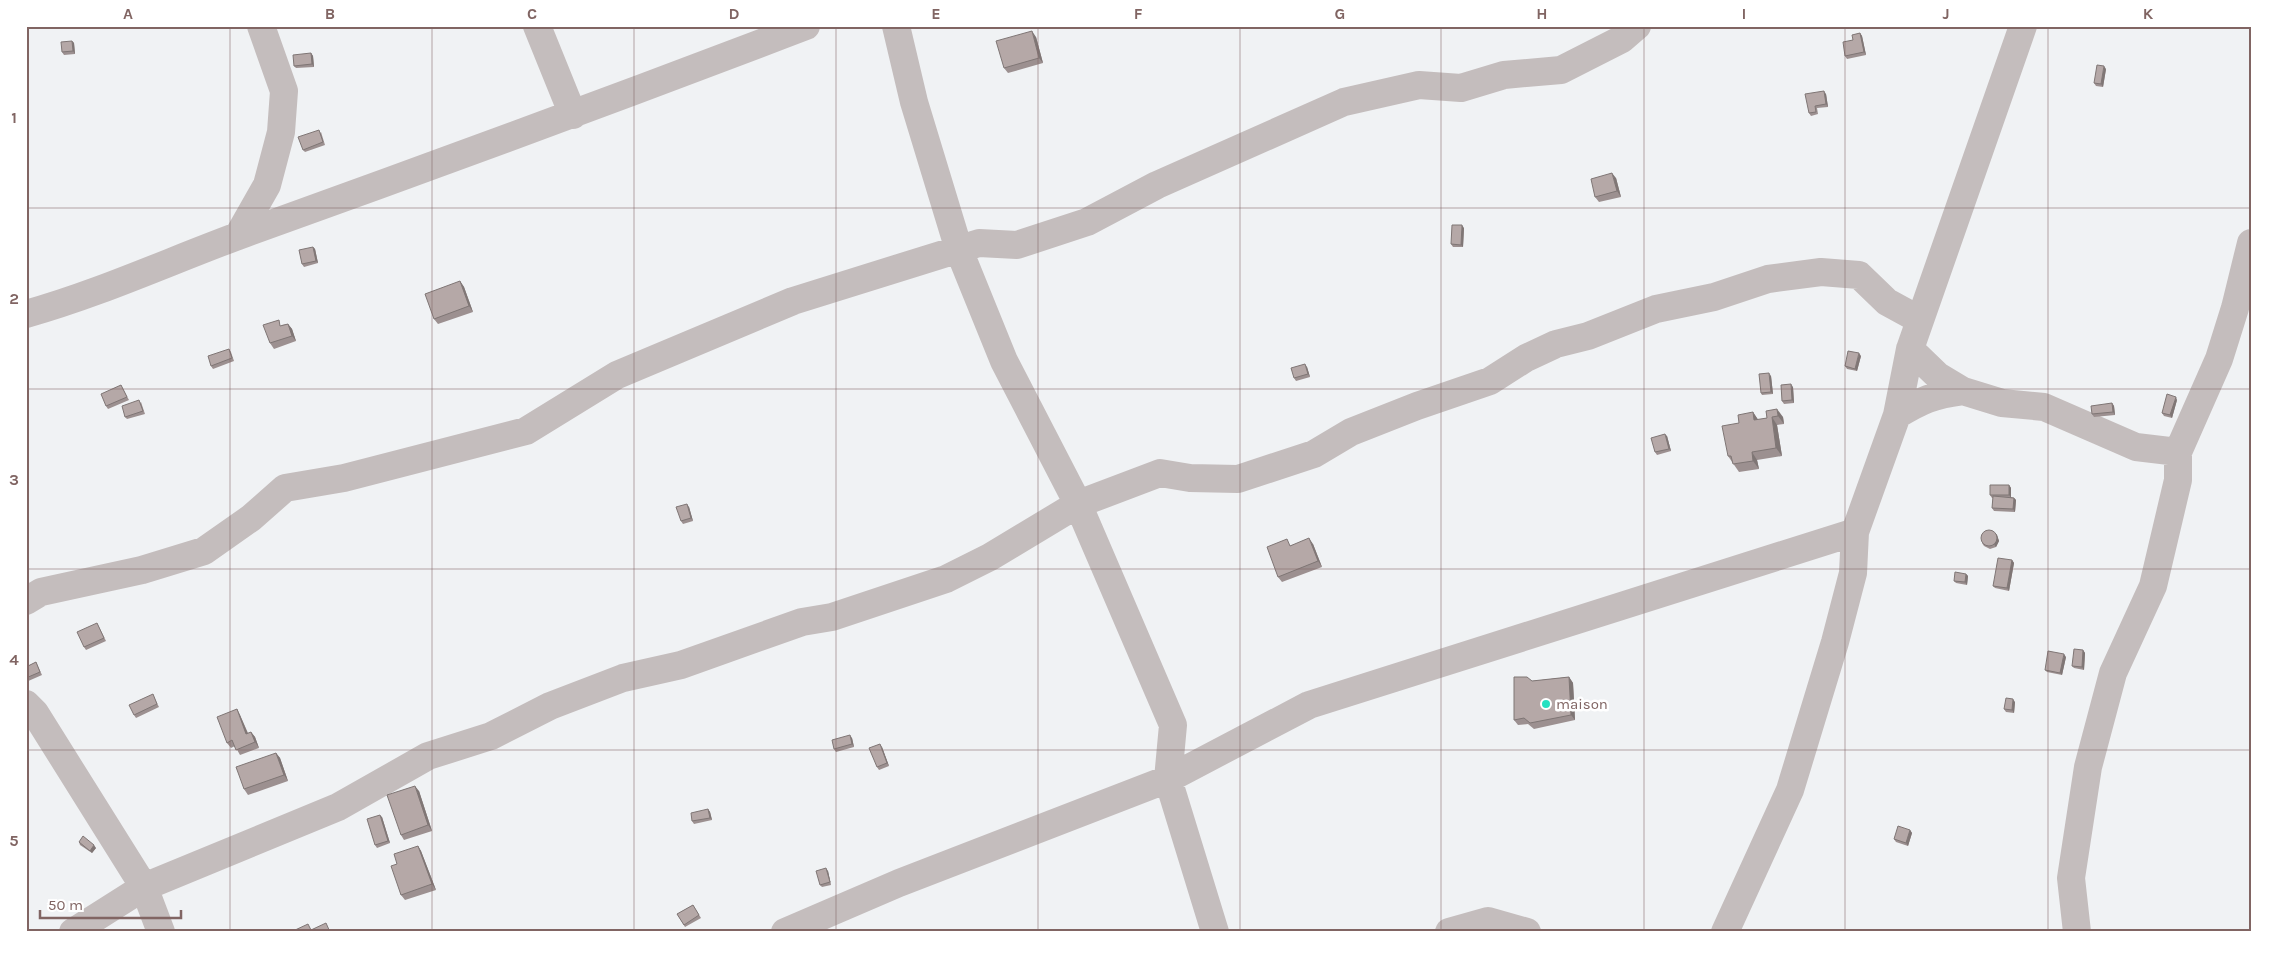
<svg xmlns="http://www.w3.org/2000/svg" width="2277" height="958" viewBox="0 0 2277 958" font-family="Karla,sans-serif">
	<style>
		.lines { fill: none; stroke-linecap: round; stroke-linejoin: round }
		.minor { stroke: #c4bdbd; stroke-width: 28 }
		.wall { fill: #9c9090 }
		.shaded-wall { fill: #7f7675 }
		.building { fill: #b5a8a7; stroke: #7f7675 }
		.grid { fill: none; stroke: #816563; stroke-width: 1; stroke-opacity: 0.55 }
		.poi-dot { fill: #24e0c1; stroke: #fff; stroke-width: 2 }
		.labels { text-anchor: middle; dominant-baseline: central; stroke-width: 5; stroke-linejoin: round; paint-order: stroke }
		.poi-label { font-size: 15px; fill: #816563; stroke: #fff; text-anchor: start }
		.neatline { fill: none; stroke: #816563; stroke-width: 2 }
		.grid-label { font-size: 16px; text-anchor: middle; font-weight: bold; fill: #816563 }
	</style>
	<rect width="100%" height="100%" fill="#f0f2f4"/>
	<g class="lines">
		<!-- minor -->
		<path class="minor" d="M537,26L573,115
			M896,26L914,102L959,250L1004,361L1078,504L1173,725L1168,779L1215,932
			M238,236L267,185L281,132L284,91L261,26
			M26,314C101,293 172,260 246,233C433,166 620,97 806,26
			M1910,349L1938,376L1963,391L2002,403L2044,407L2136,447L2178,452
			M1897,415C1922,400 1933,395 1963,391
			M26,601L41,592L142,570L204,551L251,518L285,488L344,478L526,431L617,375L793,301L979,243L1017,245L1087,222L1157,185L1344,102L1419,85L1461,88L1504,75L1561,70L1622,39L1637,26
			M26,704L35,713L144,887L161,932
			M73,932L144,887L338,807L428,756L491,736L550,706L623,678L681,665L802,622L832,617L946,579L990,557L1078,504L1160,473L1190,478L1238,479L1314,454L1351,432L1417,406L1490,381L1526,358L1556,344L1588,336L1656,309L1714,297L1768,279L1821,272L1859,275L1887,302L1920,320
			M785,932L899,883L1168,779L1309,705L1855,532
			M1449,932L1488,921L1527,932
			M1725,932L1790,790L1835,642L1853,573L1855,532L1897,415L1910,349L2023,26
			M2077,932L2071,878L2088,767L2113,673L2153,586L2178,480V452L2219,359L2235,308L2251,243"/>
	</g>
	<!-- wall -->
	<path class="wall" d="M1860,33L1862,36L1866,55L1847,59L1845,56Z
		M1036,37L1043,63L1008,73L1004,68Z
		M72,41L74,43L75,54L64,55L62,52Z
		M311,53L313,56L314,67L296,68L294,66Z
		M2106,69L2103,87L2096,86L2094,83Z
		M1826,94L1828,107L1817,108L1818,114L1811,116L1809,113Z
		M321,132L325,145L305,152L303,150Z
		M1616,178L1621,197L1599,202L1595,197Z
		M1464,228L1463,247H1453L1451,244Z
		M313,247L315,249L318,263L304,267L302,264Z
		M460,281L464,287L473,312L438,324L434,319Z
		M288,324L292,329L296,341L274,349L270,343L282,325Z
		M229,349L231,352L234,361L213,369L211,366Z
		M1861,356L1857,371L1847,369L1845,366Z
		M1307,367L1310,377L1296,381L1294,378Z
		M1771,376L1773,394L1762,395L1761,393Z
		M121,385L129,400L108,409L106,406Z
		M1793,387L1794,403L1784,404L1782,401Z
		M2177,400L2172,418L2164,416L2162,413Z
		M141,402L145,414L127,419L125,417Z
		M2112,403L2114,406L2115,415L2094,417L2092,414Z
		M1766,411L1783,417L1784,424L1777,425L1782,456L1757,460L1759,469L1739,472L1728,456L1739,423L1753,412L1758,420L1767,418Z
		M1667,436L1671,451L1657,455L1655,452Z
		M2009,485L2011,488V497L2014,498L2016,500L2015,512L1994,511L1992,508L1993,498H1992L1990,495Z
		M689,507L693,521L683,524L681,521Z
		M1995,533L1997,535L1999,541L1996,547L1990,549L1984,546L1982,543Z
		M1313,544L1322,567L1282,582L1278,577L1291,545Z
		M2012,560L2014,563L2009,591L1995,588L1993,586Z
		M1966,574L1968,576L1967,585L1956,583L1954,581Z
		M97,623L106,641L86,650L84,647Z
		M2083,650L2085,653L2084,670L2074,668L2072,666Z
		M2066,657L2062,675L2047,672L2045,670Z
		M36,662L42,675L26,682V667Z
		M1569,677L1573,683L1575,720L1534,729L1528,724L1518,725L1514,720L1532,681Z
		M154,697L159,707L136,718L134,715Z
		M2015,702L2014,713L2006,712L2004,709Z
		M237,709L240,715L248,733L251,732L255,737L259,748L240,755L235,746L231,748L227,743Z
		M852,738L854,747L836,752L834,749Z
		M882,747L889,766L879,770L877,767Z
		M276,753L280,758L288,781L248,795L244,789Z
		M419,791L432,831L404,840L401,835Z
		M708,809L710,812L712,820L694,824L692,821Z
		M382,817L390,843L377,848L375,845Z
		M1910,830L1912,833L1908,846L1896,842L1894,839Z
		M79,842L96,848L92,853L80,845Z
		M418,846L421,851L436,890L405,900L401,895L397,864Z
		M828,871L831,885L822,887L820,885Z
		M693,905L701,918L685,927L677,914Z"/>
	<!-- shaded-wall -->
	<path class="shaded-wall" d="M1032,31L1036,37L1043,63L1039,58Z
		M1860,33L1862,36L1866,55L1864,52Z
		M72,41L74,43L75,54L73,51Z
		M311,53L313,56L314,67L312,64Z
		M2104,66L2106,69L2103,87L2101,84Z
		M1824,91L1826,94L1828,107L1826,104Z
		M1612,173L1616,178L1621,197L1617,191Z
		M1462,225L1464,228L1463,247L1461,245Z
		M313,247L315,249L318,263L316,261Z
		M460,281L464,287L473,312L469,306Z
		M288,324L292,329L296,341L292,336Z
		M1859,353L1861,356L1857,371L1855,369Z
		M1305,364L1307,367L1310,377L1308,374Z
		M1769,373L1771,376L1773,394L1771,392Z
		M1791,384L1793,387L1794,403L1792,400Z
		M2176,397L2177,400L2172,418L2170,415Z
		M2112,403L2114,406L2115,415L2113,412Z
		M1777,409L1783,417L1784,424L1778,416Z
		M1753,412L1759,421L1754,420Z
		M1772,417L1777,425L1782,456L1776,448Z
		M1665,434L1667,436L1671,451L1669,449Z
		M1752,452L1757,460L1759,469L1753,461Z
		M2009,485L2011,488V498L2009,495Z
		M2014,498L2016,500L2015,512L2013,509Z
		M687,504L689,507L693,521L691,518Z
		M1995,533L1997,535L1999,541L1996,547L1994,544Z
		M1309,538L1313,544L1322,567L1318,561Z
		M2012,560L2014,563L2009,591L2007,588Z
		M1966,574L1968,576L1967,585L1965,582Z
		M2083,650L2085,653L2084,670L2082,667Z
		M2064,654L2066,657L2062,675L2060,673Z
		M1569,677L1573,683L1575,720L1571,715Z
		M2013,699L2015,702L2014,713L2012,710Z
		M237,709L240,715L250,739L246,734Z
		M251,732L255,737L259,748L255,742Z
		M850,735L852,738L854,747L852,744Z
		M880,744L882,747L889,766L887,763Z
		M276,753L280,758L288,781L284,775Z
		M415,786L419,791L432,831L428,825Z
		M708,809L710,812L712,820L710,818Z
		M380,815L382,817L390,843L388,841Z
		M1910,830L1912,833L1908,846L1906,843Z
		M94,845L96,848L92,853L90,851Z
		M418,846L421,851L436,890L432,884Z
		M826,868L828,871L831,885L830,882Z"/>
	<!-- building -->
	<path class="building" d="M1032,31L1039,58L1004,68L996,41Z
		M1860,33L1864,52L1845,56L1843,42L1853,40L1852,35Z
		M72,41L73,51L62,52L61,42Z
		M311,53L312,64L294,66L293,55Z
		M2097,65L2104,66L2101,84L2094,83Z
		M1824,91L1826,104L1815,106L1816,112L1809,113L1805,94Z
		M319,130L323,142L303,150L298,137Z
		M1612,173L1617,191L1595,197L1591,179Z
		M1452,225H1462L1461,245L1451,244Z
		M313,247L316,261L302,264L299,250Z
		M460,281L469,306L434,319L425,294Z
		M279,320L280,326L288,324L292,336L270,343L263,325Z
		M229,349L232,358L211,366L208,356Z
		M1848,351L1859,353L1855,369L1845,366Z
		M1305,364L1308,374L1294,378L1291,368Z
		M1769,373L1771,392L1761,393L1759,374Z
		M1791,384L1792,400L1782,401L1781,385Z
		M121,385L127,397L106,406L101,394Z
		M2167,394L2176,397L2170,415L2162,413Z
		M139,400L143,411L125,417L122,406Z
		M2112,403L2113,412L2092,414L2091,406Z
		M1777,409L1778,416L1772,417L1776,448L1752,452L1753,461L1733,464L1731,456H1728L1722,426L1739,423L1738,415L1753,412L1754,420L1767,418L1766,411Z
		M1665,434L1669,449L1655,452L1651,438Z
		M1990,485H2009V495H1990Z
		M1993,496L2014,498L2013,509L1992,508Z
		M687,504L691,518L681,521L676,507Z
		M1981 538a8 8 0 1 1 16 0a8 8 0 1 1-16 0Z
		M1309,538L1318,561L1278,577L1267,547L1287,539L1290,546Z
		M1998,558L2012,560L2007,588L1993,586Z
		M1955,572L1966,574L1965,582L1954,581Z
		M97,623L104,638L84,647L77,632Z
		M2074,649L2083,650L2082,667L2072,666Z
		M2048,651L2064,654L2060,673L2045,670Z
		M36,662L40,672L26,678V667Z
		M1514,677H1527L1532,681L1569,677L1571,715L1530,723L1524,718L1514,720Z
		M153,694L157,704L134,715L129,705Z
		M2006,698L2013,699L2012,710L2004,709Z
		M237,709L246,734L251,732L255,742L236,750L232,740L227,743L217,717Z
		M850,735L852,744L834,749L832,740Z
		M880,744L887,763L877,767L869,748Z
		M276,753L284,775L244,789L236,767Z
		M415,786L428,825L401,835L387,795Z
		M708,809L710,818L692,821L691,813Z
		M380,815L388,841L375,845L367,819Z
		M1898,826L1910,830L1906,843L1894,839Z
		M83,836L94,845L90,851L79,842Z
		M418,846L432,884L401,895L391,866L397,864L394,854Z
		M826,868L830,882L820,885L816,871Z
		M693,905L699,915L684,925L677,914Z
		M326,923L330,932L293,931L308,924L311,930Z"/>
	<!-- grid -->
	<path class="grid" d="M230,26V932M432,26V932M634,26V932M836,26V932M1038,26V932M1240,26V932M1441,26V932M1644,26V932M1845,26V932M2048,26V932M26,208H2251M26,389H2251M26,569H2251M26,750H2251"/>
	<!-- markers -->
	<circle class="poi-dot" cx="1546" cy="704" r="5"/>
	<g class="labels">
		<!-- poi labels -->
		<g class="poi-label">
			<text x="1556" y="704">maison</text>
		</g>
	</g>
	<!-- border -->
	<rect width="2277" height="958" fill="none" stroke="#ffffff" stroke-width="55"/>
	<!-- scale -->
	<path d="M40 910v8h141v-8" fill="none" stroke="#816563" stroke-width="2.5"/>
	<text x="48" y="910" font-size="15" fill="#816563" stroke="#ffffff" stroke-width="4" paint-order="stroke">50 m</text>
	<rect x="28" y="28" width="2222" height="902" class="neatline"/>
	<g class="grid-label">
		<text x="128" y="19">A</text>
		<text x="330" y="19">B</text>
		<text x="532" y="19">C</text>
		<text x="734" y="19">D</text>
		<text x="936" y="19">E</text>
		<text x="1138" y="19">F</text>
		<text x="1340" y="19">G</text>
		<text x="1542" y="19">H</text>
		<text x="1744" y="19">I</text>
		<text x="1946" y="19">J</text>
		<text x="2148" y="19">K</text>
		<text x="14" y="123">1</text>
		<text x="14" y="304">2</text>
		<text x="14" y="485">3</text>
		<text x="14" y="665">4</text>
		<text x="14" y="846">5</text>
	</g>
</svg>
